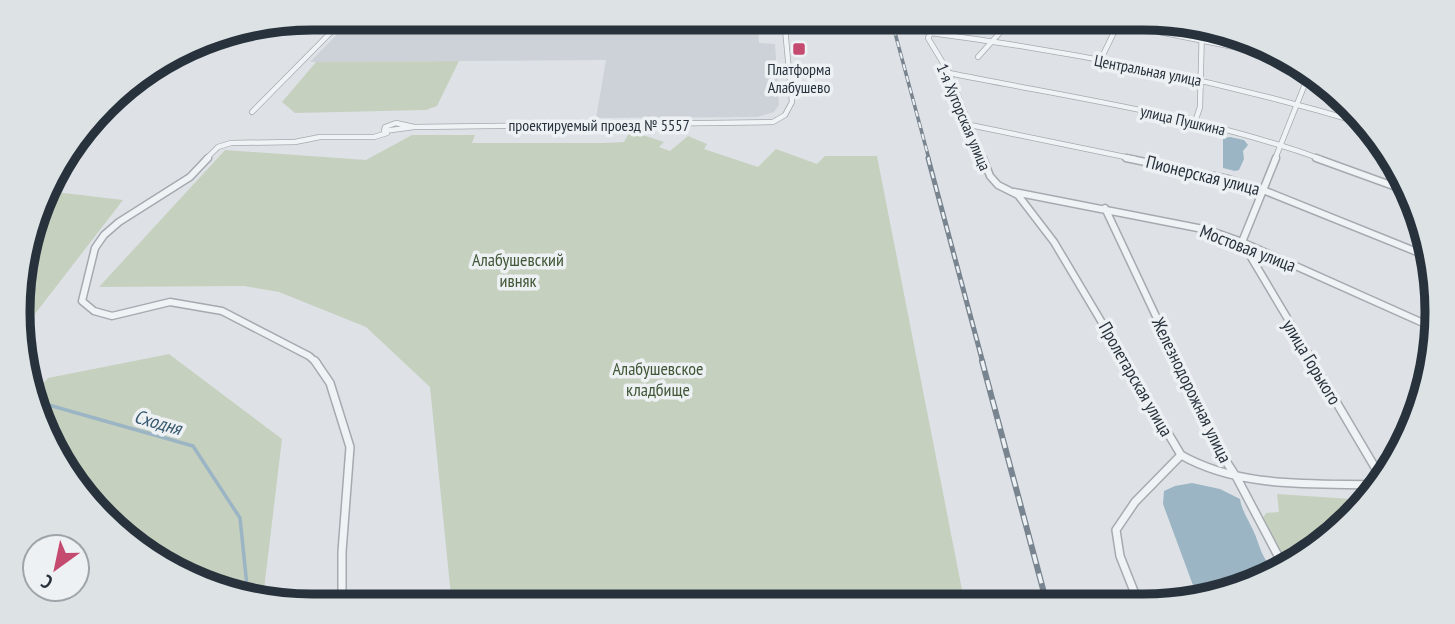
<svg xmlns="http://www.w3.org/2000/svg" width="1455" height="624" viewBox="0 0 1455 624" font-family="'PT Sans Narrow',sans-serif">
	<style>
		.built { fill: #ccd2d8 }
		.green { fill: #c6d0bf }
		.water { fill: #9bb5c4 }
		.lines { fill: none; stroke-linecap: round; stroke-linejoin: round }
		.stream { stroke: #9bb5c4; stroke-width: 3.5 }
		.street-far2-casing { stroke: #a4aab0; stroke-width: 6 }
		.street-far1-casing { stroke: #a4aab0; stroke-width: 9 }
		.street-casing { stroke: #a4aab0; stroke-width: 10 }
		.street-far2 { stroke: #f0f3f5; stroke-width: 4.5 }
		.street-far1 { stroke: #f0f3f5; stroke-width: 6 }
		.street { stroke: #f0f3f5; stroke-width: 7 }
		.rail-far2-casing { stroke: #78848f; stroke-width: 3.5 }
		.rail-far1-casing { stroke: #78848f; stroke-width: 5 }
		.rail-casing { stroke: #78848f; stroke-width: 6 }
		.rail-far2 { stroke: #edf1f4; stroke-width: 2; stroke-dasharray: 6; stroke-linecap: butt }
		.rail-far1 { stroke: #edf1f4; stroke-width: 2.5; stroke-dasharray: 7; stroke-linecap: butt }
		.rail { stroke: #edf1f4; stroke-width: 3.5; stroke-dasharray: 10; stroke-linecap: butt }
		.poi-dot { fill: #c54a6f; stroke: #edf1f4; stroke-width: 2.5 }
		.labels { text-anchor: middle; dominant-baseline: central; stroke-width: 7; stroke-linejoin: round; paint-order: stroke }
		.far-poi-label { font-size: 16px; fill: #28323c; stroke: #edf1f4 }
		.far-street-label { font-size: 16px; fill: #28323c; stroke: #edf1f4 }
		.street-label { font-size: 18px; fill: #28323c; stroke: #edf1f4 }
		.park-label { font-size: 18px; fill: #415736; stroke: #edf1f4 }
		.water-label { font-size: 19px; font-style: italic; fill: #35576d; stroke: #edf1f4 }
		.rim { fill: none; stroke: #28323c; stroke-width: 9 }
	</style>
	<rect width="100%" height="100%" fill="#dee2e6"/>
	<!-- built -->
	<path class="built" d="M353,18H757L759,43L775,44L779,105L774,112L757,117L596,118L606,60L310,62Z"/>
	<!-- green -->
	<path class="green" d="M459,61L437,106L426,110L295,113L282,102L316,62Z
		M630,131L664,142L659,147L670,151L688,136L707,144L704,149L758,167L776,149L817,164L825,156H877L965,605L452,606L430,387L366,327L279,292L244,286L99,287L225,150L366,160L412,135H475L472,143H605L624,142Z
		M47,191L123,200L21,332L23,255Z
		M169,354L282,439L263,598L217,591L118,534L57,459L34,393L48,378Z
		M1277,494L1366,500L1337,534L1286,567L1263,518L1266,513L1279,512Z"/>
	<!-- water -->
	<path class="water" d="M1230,137L1244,140L1248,145L1243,151L1244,159L1239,170L1235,171L1223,168V138Z
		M1192,483L1220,489L1240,499C1242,511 1248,519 1253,530C1260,545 1259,551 1270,566L1266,578L1202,598L1200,593L1194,588L1163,504L1164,491L1175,486Z"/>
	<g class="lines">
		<!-- stream -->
		<path class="stream" d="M38,402L193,446L240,518L248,596"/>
		<defs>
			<path id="street-far2" d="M1090,18L1278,56
				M931,33L928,38L949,73L983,159
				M931,33C1077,52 1220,81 1362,123
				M931,33L925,31V25L953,18
				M978,57L1013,18
				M1100,61L1118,24V18
				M949,73C1073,98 1202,116 1321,159
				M252,112L345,18
				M1195,122L1200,107L1202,27
				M396,123L414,127L384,131L385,127Z
				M970,125L1135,159
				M414,127L773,122L785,115L792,102L784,18
				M206,159L218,147L231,143L295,142L320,137H374L387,133
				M1275,159L1309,74"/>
			<path id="street-far1" d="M208,158L190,177L119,222L104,235L95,248L82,301L94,311L112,316L170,302L222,311L309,356L317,363
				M983,158L990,176L998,185L1018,195L1054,242L1126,363
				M1126,158L1228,179L1263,190L1427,256
				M1276,158L1242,242L1314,363
				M1316,158L1410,192
				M1014,192L1208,230L1242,242L1432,327
				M1105,208L1178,363
				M1428,325L1431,338"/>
			<path id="street" d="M315,361L330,383L350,447L342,552V606
				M1125,361L1181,455L1135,502L1116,530L1120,556L1139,604
				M1177,361L1220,452L1237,478L1285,569
				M1312,361L1383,481
				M1181,455C1241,489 1313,483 1380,485"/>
		</defs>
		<!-- street-far2 casing -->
		<use href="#street-far2" class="street-far2-casing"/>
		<!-- street-far1 casing -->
		<use href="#street-far1" class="street-far1-casing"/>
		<!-- street casing -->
		<use href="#street" class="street-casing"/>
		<!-- street-far2 -->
		<use href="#street-far2" class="street-far2"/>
		<!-- street-far1 -->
		<use href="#street-far1" class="street-far1"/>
		<!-- street -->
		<use href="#street" class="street"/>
		<defs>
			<path id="rail-far2" d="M891,18L929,159"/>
			<path id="rail-far1" d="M928,158L983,363"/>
			<path id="rail" d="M982,361L1047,604"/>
		</defs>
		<!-- rail-far2 casing -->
		<use href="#rail-far2" class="rail-far2-casing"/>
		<!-- rail-far1 casing -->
		<use href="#rail-far1" class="rail-far1-casing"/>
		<!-- rail casing -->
		<use href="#rail" class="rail-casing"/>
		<!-- rail-far2 -->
		<use href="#rail-far2" class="rail-far2"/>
		<!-- rail-far1 -->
		<use href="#rail-far1" class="rail-far1"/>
		<!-- rail -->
		<use href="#rail" class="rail"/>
	</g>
	<!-- markers -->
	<rect class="poi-dot" x="792" y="42" width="14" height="14" rx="3.5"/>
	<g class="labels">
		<!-- far-poi labels -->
		<g class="far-poi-label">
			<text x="799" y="69">Платформа<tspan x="799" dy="18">Алабушево</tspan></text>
		</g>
		<!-- far-street labels -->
		<g class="far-street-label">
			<text transform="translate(1148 70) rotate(11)">Центральная улица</text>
			<text transform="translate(964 117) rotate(67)">1-я Хуторская улица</text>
			<text transform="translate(1183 120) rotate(13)">улица Пушкина</text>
			<text x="599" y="125">проектируемый проезд № 5557</text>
		</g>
		<!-- street labels -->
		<g class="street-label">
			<text transform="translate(1203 175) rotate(14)">Пионерская улица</text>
			<text transform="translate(1248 248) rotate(21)">Мостовая улица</text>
			<text transform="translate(1312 362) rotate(59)">улица Горького</text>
			<text transform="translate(1136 379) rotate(60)">Пролетарская улица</text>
			<text transform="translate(1192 390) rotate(64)">Железнодорожная улица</text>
		</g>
		<!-- park labels -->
		<g class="park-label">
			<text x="518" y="259">Алабушевский<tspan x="518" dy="21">ивняк</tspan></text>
			<text x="658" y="368">Алабушевское<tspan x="658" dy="21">кладбище</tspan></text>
		</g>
		<!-- water labels -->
		<g class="water-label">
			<text transform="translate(158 422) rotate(16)">Сходня</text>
		</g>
	</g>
	<!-- crop -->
	<path d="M0 0H1455V624H0ZM312 30H1143A282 282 0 0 1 1425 312V312A282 282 0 0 1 1143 594H312A282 282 0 0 1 30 312V312A282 282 0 0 1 312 30Z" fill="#dde2e5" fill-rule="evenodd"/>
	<path class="rim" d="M312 30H1143A282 282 0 0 1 1425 312V312A282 282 0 0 1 1143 594H312A282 282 0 0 1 30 312V312A282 282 0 0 1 312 30Z"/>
	<!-- north arrow -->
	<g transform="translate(56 568) rotate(213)"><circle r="33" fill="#edf1f4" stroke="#9ea5aa" stroke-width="2"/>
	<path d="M0-5L12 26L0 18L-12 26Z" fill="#c54a6f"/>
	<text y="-10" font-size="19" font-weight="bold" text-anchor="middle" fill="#28323c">С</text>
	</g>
</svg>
